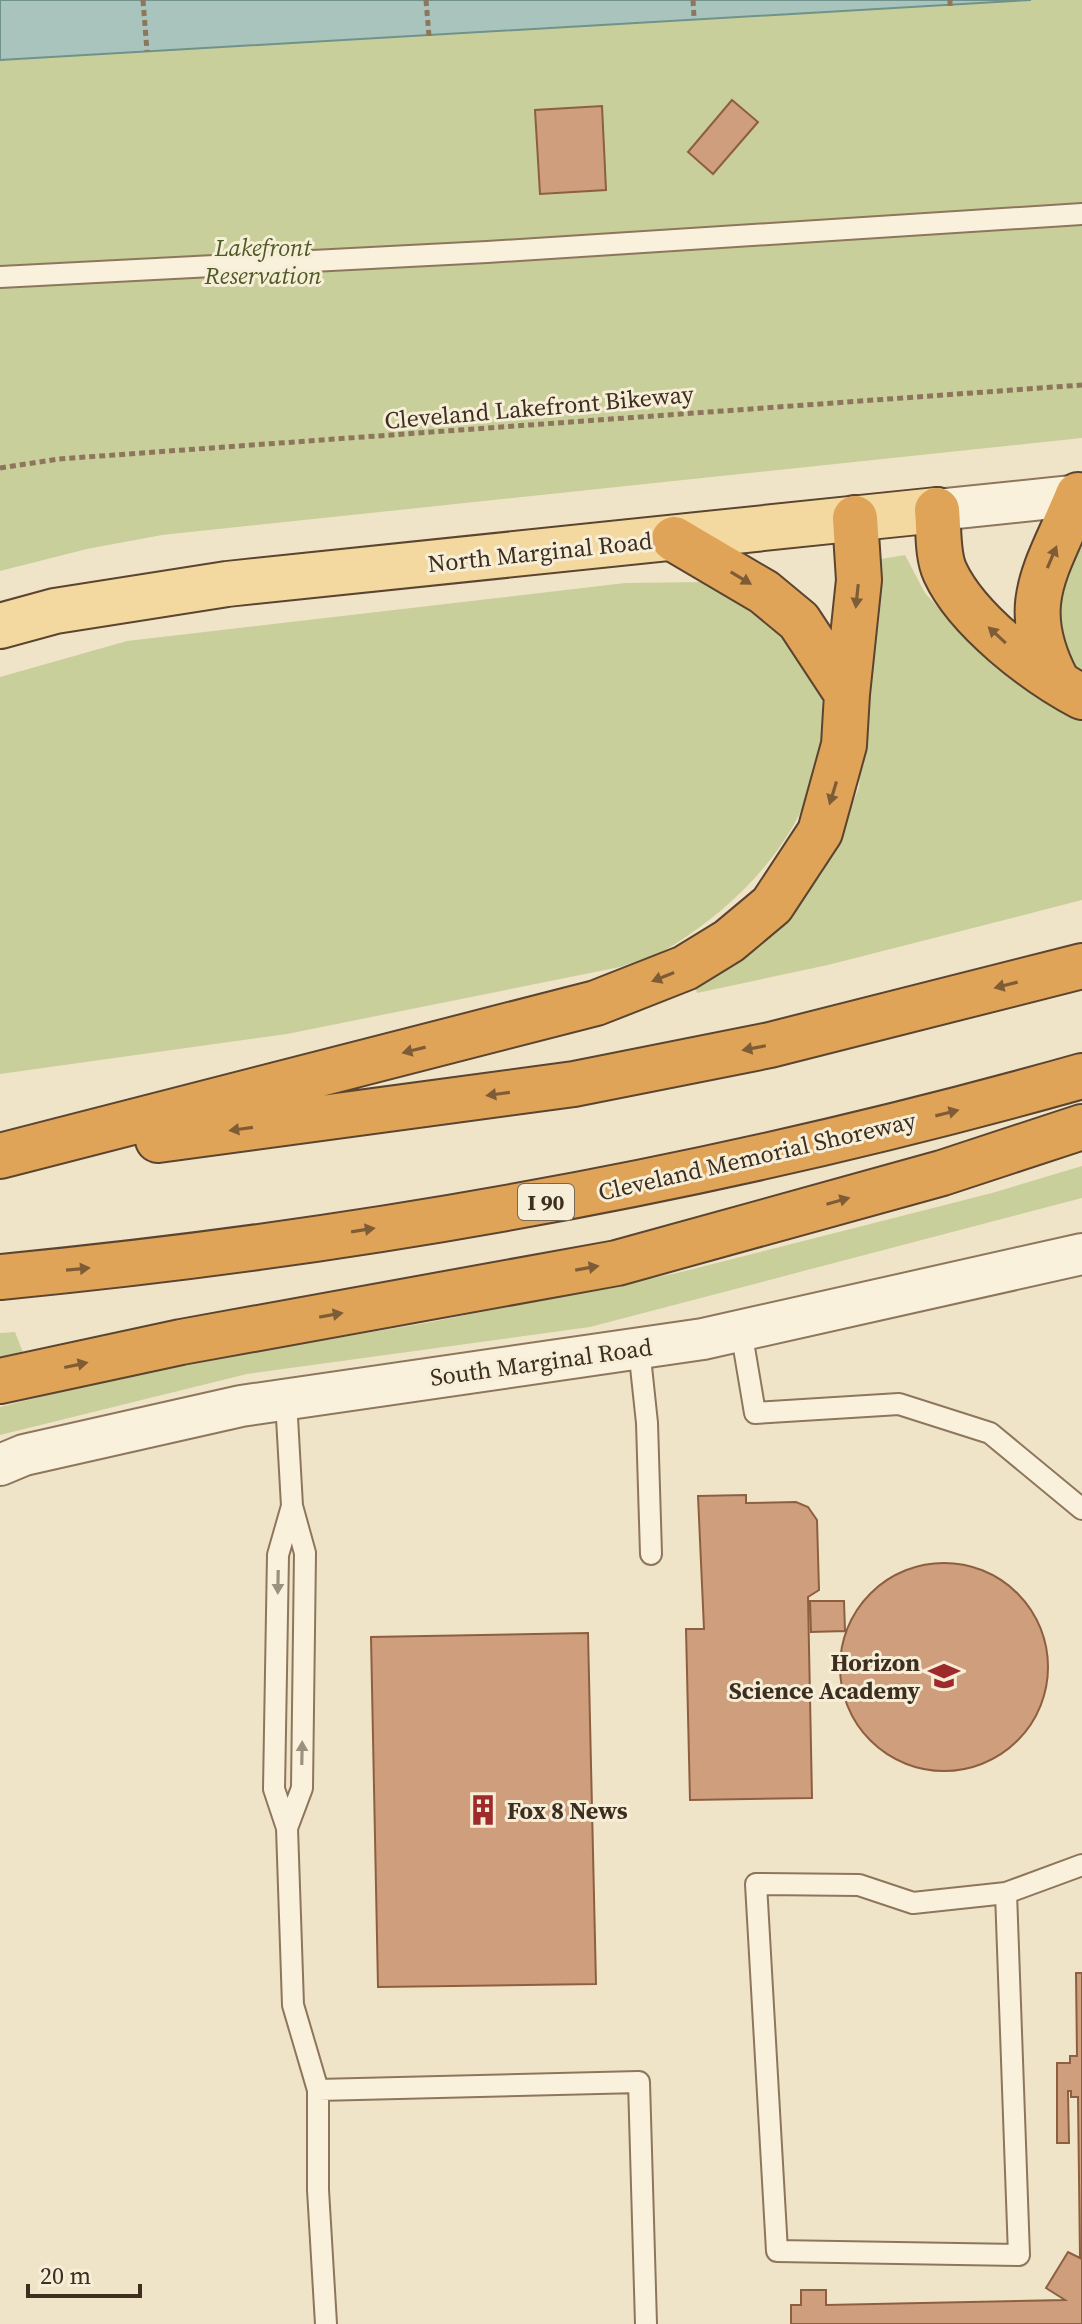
<svg xmlns="http://www.w3.org/2000/svg" width="1082" height="2324" viewBox="0 0 1082 2324" font-family="'Source Serif 4',serif">
	<style>
		.green { fill: #c9cf9b }
		.water { fill: #a9c4bc; stroke: #6f938a; stroke-width: 2 }
		.building { fill: #cf9f7d; stroke: #8d5f41; stroke-width: 2 }
		.lines { fill: none; stroke-linecap: round; stroke-linejoin: round }
		.lane-casing { stroke: #8d765c; stroke-width: 24 }
		.street-casing { stroke: #8d765c; stroke-width: 44 }
		.primary-casing { stroke: #5b4430; stroke-width: 48 }
		.highway-casing { stroke: #5b4430; stroke-width: 48 }
		.path { stroke: #8d765c; stroke-width: 5; stroke-dasharray: 6 4; stroke-linecap: butt }
		.lane { stroke: #faf1dc; stroke-width: 20 }
		.street { stroke: #faf1dc; stroke-width: 40 }
		.primary { stroke: #f3d9a0; stroke-width: 44 }
		.highway { stroke: #e0a458; stroke-width: 44 }
		.oneway { fill: #7e5d36 }
		.oneway2 { fill: #9c907e }
		.labels { text-anchor: middle; dominant-baseline: central; stroke-width: 6; stroke-linejoin: round; paint-order: stroke }
		.shield { fill: #f7eed8; stroke: #756857; stroke-width: 2 }
		.shield-label { font-size: 22px; font-weight: bold; fill: #3d2e20 }
		.park-label { font-size: 24px; font-style: italic; fill: #4d5a26; stroke: #f7eed8 }
		.street-label { font-size: 24px; fill: #3d2e20; stroke: #f7eed8 }
		.poi-label { font-size: 24px; font-weight: bold; fill: #3d2e20; stroke: #f7eed8; text-anchor: end }
	</style>
	<rect width="100%" height="100%" fill="#f0e4c8"/>
	<!-- green -->
	<path class="green" d="M0,0H1082V438L162,535L87,549L0,571Z
		M1082,547V672C1045,642 1052,581 1082,547Z
		M905,555L925,593L946,616L1026,684L1082,708V900L828,965L697,993L694,982L791,913L821,875L835,847L859,787L875,560Z
		M705,582C742,604 781,623 807,658C823,679 824,710 822,735C815,826 746,900 672,946C656,956 637,961 620,967L287,1034L0,1074V677L127,641L625,583Z
		M1082,1166V1198L590,1327L247,1374L0,1435V1407L142,1371L431,1322L677,1273L992,1193Z
		M15,1332L24,1355L0,1360V1333Z"/>
	<!-- water -->
	<path class="water" d="M0,0H1031L0,60Z"/>
	<!-- building -->
	<path class="building" d="M732,100L758,122L713,174L688,152Z
		M602,106L606,190L540,194L535,110Z
		M746,1495V1503L796,1502L808,1507L817,1520L819,1590L808,1597L812,1798L690,1800L686,1629H704L698,1496Z
		M840 1667a104 104 0 1 1 208 0a104 104 0 1 1-208 0Z
		M810,1601H844L845,1631L811,1632Z
		M588,1633L596,1984L378,1987L371,1637Z
		M1076,1973H1082V2324H791V2305H801V2290H826V2305L1065,2300L1046,2288L1068,2252L1080,2258L1078,2097H1071V2091H1068L1069,2143H1057V2063H1070V2056H1077Z"/>
	<g class="lines">
		<defs>
			<path id="lane" d="M0,277L487,252L1082,214
				M741,1330L755,1413L899,1404L990,1433L1082,1509
				M639,1348L647,1423L651,1554
				M286,1400L292,1506L305,1553L302,1788L287,1828
				M292,1506L278,1555L274,1789L287,1828L293,2005L318,2090V2190L326,2324
				M1006,1893L1019,2255L777,2251L756,1884L859,1885L913,1903L1006,1893L1082,1865
				M318,2090L639,2082L646,2324"/>
			<path id="street" d="M937,510L1082,495
				M0,1465L24,1455L241,1406L703,1339L1082,1254"/>
			<path id="primary" d="M0,626L55,611L227,584L937,510"/>
			<path id="highway" d="M937,510C939,529 937,555 945,572C967,620 1036,673 1082,697
				M1057,681C1016,603 1048,569 1078,495
				M847,694L859,580L855,518
				M158,1140L574,1084L770,1045L1082,966
				M0,1156L596,1003L685,968L729,941L772,905L820,832L844,745L847,694L799,621L764,592L674,539
				M0,1277C366,1242 728,1176 1082,1076
				M0,1381L181,1342L617,1263L942,1173L1082,1127"/>
		</defs>
		<!-- lane casing -->
		<use href="#lane" class="lane-casing"/>
		<!-- street casing -->
		<use href="#street" class="street-casing"/>
		<!-- primary casing -->
		<use href="#primary" class="primary-casing"/>
		<!-- highway casing -->
		<use href="#highway" class="highway-casing"/>
		<!-- path -->
		<path class="path" d="M143,0L147,51
			M426,0L429,36
			M693,0L694,17
			M950,0V6
			M0,468L59,459L1082,385"/>
		<!-- lane -->
		<use href="#lane" class="lane"/>
		<!-- street -->
		<use href="#street" class="street"/>
		<!-- primary -->
		<use href="#primary" class="primary"/>
		<!-- highway -->
		<use href="#highway" class="highway"/>
	</g>
	<!-- one-way arrows -->
	<defs><path id="oneway-solid" d="M-6-.8H1V-3.2L6.5 0L1 3.2V.8H-6Z" transform="scale(2)"/></defs>
	<g class="oneway">
		<use href="#oneway-solid" transform="translate(1052 557) rotate(-67)"/>
		<use href="#oneway-solid" transform="translate(741 578) rotate(31)"/>
		<use href="#oneway-solid" transform="translate(857 596) rotate(96)"/>
		<use href="#oneway-solid" transform="translate(997 635) rotate(-137)"/>
		<use href="#oneway-solid" transform="translate(833 793) rotate(107)"/>
		<use href="#oneway-solid" transform="translate(663 977) rotate(158)"/>
		<use href="#oneway-solid" transform="translate(1006 985) rotate(166)"/>
		<use href="#oneway-solid" transform="translate(754 1048) rotate(169)"/>
		<use href="#oneway-solid" transform="translate(414 1050) rotate(166)"/>
		<use href="#oneway-solid" transform="translate(498 1094) rotate(172)"/>
		<use href="#oneway-solid" transform="translate(947 1113) rotate(-14)"/>
		<use href="#oneway-solid" transform="translate(241 1129) rotate(172)"/>
		<use href="#oneway-solid" transform="translate(838 1201) rotate(-16)"/>
		<use href="#oneway-solid" transform="translate(363 1230) rotate(-9)"/>
		<use href="#oneway-solid" transform="translate(587 1268) rotate(-10)"/>
		<use href="#oneway-solid" transform="translate(78 1269) rotate(-5)"/>
		<use href="#oneway-solid" transform="translate(331 1315) rotate(-10)"/>
		<use href="#oneway-solid" transform="translate(76 1365) rotate(-12)"/>
	</g>
	<g class="oneway2">
		<use href="#oneway-solid" transform="translate(278 1582) rotate(91)"/>
		<use href="#oneway-solid" transform="translate(302 1753) rotate(-89)"/>
	</g>
	<!-- icons -->
	<defs>
		<symbol id="school-bare" viewBox="-9 -9 18 18"><path d="M0-5L7-2L0 1L-7-2ZM-4 1L0 2.5L4 1V4Q0 6-4 4Z" fill="#9e2a2b" stroke="#f7eed8" stroke-width="2.5" paint-order="stroke"/></symbol>
		<symbol id="building-bare" viewBox="-9 -9 18 18"><path d="M-4-6H4V6H1V3H-1V6H-4ZM-2.5-4.3h1.7v1.8h-1.7ZM.8-4.3h1.7v1.8H.8ZM-2.5-1h1.7V.8h-1.7ZM.8-1h1.7V.8H.8Z" fill="#9e2a2b" stroke="#f7eed8" stroke-width="2.5" paint-order="stroke"/></symbol>
	</defs>
	<g fill-rule="evenodd">
		<use href="#school-bare" x="922" y="1654" width="44" height="44"/>
		<use href="#building-bare" x="461" y="1788" width="44" height="44"/>
	</g>
	<g class="labels">
		<!-- shield labels -->
		<rect class="shield" x="518" y="1184" width="56" height="36" rx="6"/>
		<g class="shield-label">
			<text x="546" y="1202">I 90</text>
		</g>
		<!-- park labels -->
		<g class="park-label">
			<text x="263" y="247">Lakefront<tspan x="263" dy="28">Reservation</tspan></text>
		</g>
		<!-- street labels -->
		<g class="street-label">
			<text transform="translate(539 407) rotate(-5)">Cleveland Lakefront Bikeway</text>
			<text transform="translate(540 552) rotate(-6)">North Marginal Road</text>
			<text transform="translate(757 1156) rotate(-13)">Cleveland Memorial Shoreway</text>
			<text transform="translate(541 1362) rotate(-8)">South Marginal Road</text>
		</g>
		<!-- poi labels -->
		<g class="poi-label">
			<text x="920" y="1662">Horizon<tspan x="920" dy="28">Science Academy</tspan></text>
			<text x="507" y="1810" text-anchor="start">Fox 8 News</text>
		</g>
	</g>
	<!-- scale -->
	<path d="M28 2284v12h112v-12" fill="none" stroke="#3d2e20" stroke-width="4"/>
	<text x="40" y="2284" font-size="24" fill="#3d2e20" stroke="#f7eed8" stroke-width="6" paint-order="stroke">20 m</text>
</svg>
